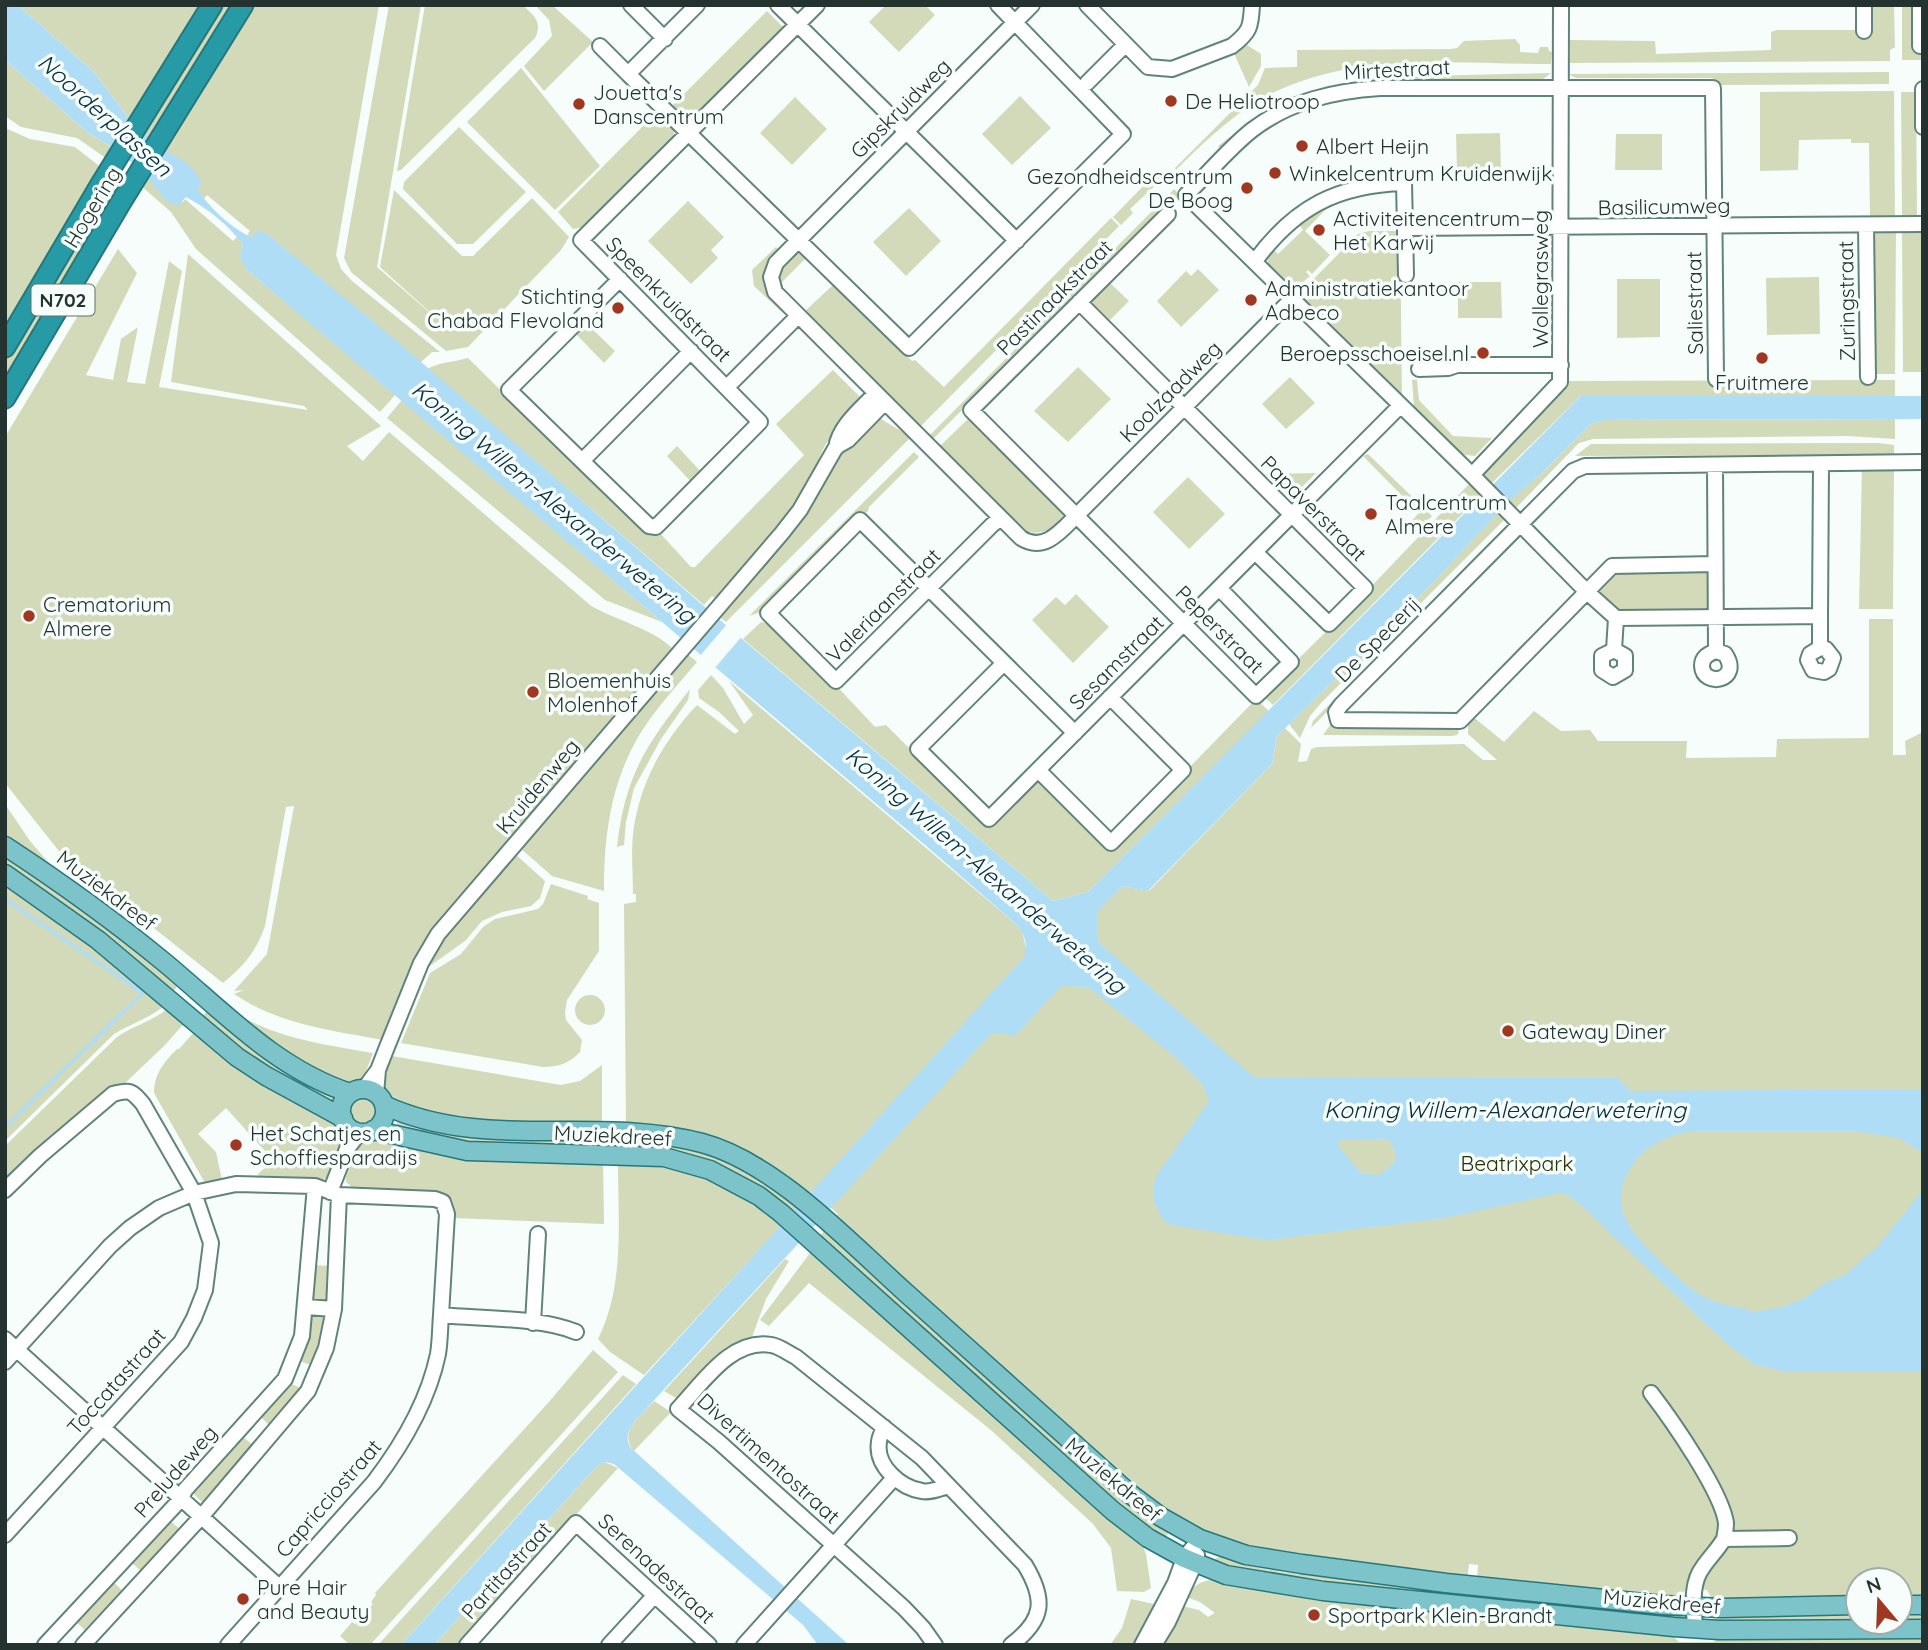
<svg xmlns="http://www.w3.org/2000/svg" width="1928" height="1650" viewBox="0 0 1928 1650" font-family="Quicksand,sans-serif">
	<style>
		.green { fill: #d2daba }
		.water { fill: #b0ddf6; fill-rule: evenodd }
		.pier { fill: #f6fdfb }
		.lines { fill: none; stroke-linecap: round; stroke-linejoin: round }
		.stream { stroke: #b0ddf6; stroke-width: 3.5 }
		.minor-casing { stroke: #60847a; stroke-width: 18 }
		.major-casing { stroke: #25777c; stroke-width: 21 }
		.highway-casing { stroke: #25777c; stroke-width: 23 }
		.minor { stroke: #fff; stroke-width: 14 }
		.major { stroke: #7dc3ca; stroke-width: 18 }
		.highway { stroke: #269ba6; stroke-width: 19 }
		.poi-dot { fill: #a03720; stroke: #f6fdfb; stroke-width: 2.5 }
		.labels { text-anchor: middle; dominant-baseline: central; stroke-width: 7; stroke-linejoin: round; paint-order: stroke }
		.shield { fill: #f6fdfb; stroke: #63706c; stroke-width: 2 }
		.shield-label { font-size: 19px; font-weight: bold; fill: #24332f }
		.street-label { font-size: 21px; fill: #24332f; stroke: #f6fdfb }
		.poi-label { font-size: 21px; fill: #24332f; stroke: #f6fdfb; text-anchor: start }
		.park-label { font-size: 21px; fill: #283000; stroke: #f6fdfb }
		.water-label { font-size: 23px; font-style: italic; fill: #052e3f; stroke: #f6fdfb }
	</style>
	<rect width="100%" height="100%" fill="#f6fdfb"/>
	<!-- green -->
	<path class="green" d="M18,5H204L130,120L94,72Z
		M218,5H235L152,140L141,130Z
		M247,5H379L336,255L341,269L352,281L440,352H432L420,363L266,233L251,237L247,235L250,231L207,195L204,199L160,147Z
		M389,5H421L377,267L444,325L380,267L394,190L462,256H473L532,198L569,237L561,250L468,347L446,351L351,272L344,258Z
		M425,5H523C534,16 543,22 535,38L401,170L397,171Z
		M535,5H552L593,42L544,91L524,66L552,36L549,20Z
		M886,5H925L935,15L899,52L869,22Z
		M1868,5H1894L1895,47L1890,50V61L1570,63V40L1655,41L1656,54L1771,50V32L1777,30H1868Z
		M1902,5H1914L1923,60H1902Z
		M767,11L785,29L690,124L686,125L669,109Z
		M1515,39L1520,45V52L1538,53L1540,47H1548L1549,51L1552,52L1551,64C1454,64 1340,49 1253,104C1225,122 1200,146 1176,170L1175,168L1258,85L1265,68L1297,67V50L1451,49L1457,48L1464,41Z
		M1244,43L1261,54V66L1249,87L1233,51Z
		M5,60L87,132L117,150L110,161L77,138L21,127L5,116Z
		M521,68L600,166L555,210L467,122Z
		M1889,72V84L1717,85L1713,78H1576L1568,74Z
		M1551,73L1542,80L1364,84L1261,117L1241,130L1220,148L1218,146L1250,122L1292,98L1344,83L1427,76Z
		M1894,91L1895,218H1870L1869,143H1851V139L1799,140L1798,170L1760,171V92Z
		M1901,92H1916L1917,218L1902,219Z
		M1020,96L1051,128L1012,165L982,134Z
		M795,97L827,129L792,165L760,133Z
		M662,115L675,128L673,137L584,227L573,229L558,212L653,116Z
		M459,127L526,192L473,244H457L403,189L404,182Z
		M5,128L30,139L75,147L103,169L5,333Z
		M1500,133L1501,170H1457L1456,134Z
		M1616,134H1662V170H1615Z
		M1156,173L1162,179L1130,209L1133,213L1121,225L1113,217Z
		M145,174L183,202L185,199L233,241L237,237L243,245L242,249L246,269L396,394L380,412L196,249L171,212L139,184Z
		M114,176L125,185L5,385V356Z
		M1174,189L1182,197L1167,210L1164,208L933,439L930,435Z
		M688,201L724,237L711,250L718,258L691,284L648,241Z
		M1324,203L1328,207L1305,231L1330,255L1312,274L1308,270L1306,272L1310,276L1293,291L1268,265V255L1273,249L1278,254L1303,230L1298,223Z
		M909,208L941,241L906,276L873,242Z
		M1111,218L1119,226L918,429L778,288V271L791,254L800,251L806,258L782,282L781,287L804,312L833,285L912,361L915,360L944,387Z
		M1870,229H1896L1895,374H1871Z
		M1902,229L1921,230L1923,372H1903Z
		M1369,231H1400L1402,398L1297,296L1358,234Z
		M776,247L779,251C755,278 764,287 786,310L783,313L754,286L752,270Z
		M118,249L137,273L86,375L113,380L121,339L138,327L127,382L145,384L169,261L182,271L159,387L308,410L304,406L171,382L188,254L381,426L347,446L363,461L389,432L590,605C616,621 650,627 672,648L561,777L504,848L445,914L425,942L383,1040C330,1030 280,1025 234,994L244,990L234,991L267,954L294,806L286,807L265,926C257,950 243,967 223,983L62,855L5,783V437Z
		M1198,269L1219,290L1181,327L1157,301L1186,271L1191,276Z
		M1819,277L1820,334L1767,335L1766,278Z
		M1617,279H1660V337L1617,338Z
		M1109,282L1129,301L1110,320L1090,301Z
		M1458,282H1501L1502,318H1458Z
		M585,322L615,351L604,363L575,333Z
		M468,358L574,463L659,532L691,567H695L804,455L776,424L833,370L862,399L825,445L809,482L786,518L716,599L712,596L704,605L427,369C439,362 454,362 468,358Z
		M1078,367L1111,399L1068,442L1034,411Z
		M1290,377L1315,403L1286,429L1262,404Z
		M1412,380H1417L1419,400L1453,436L1492,438L1475,456L1458,454L1414,408Z
		M1895,380V397L1581,396L1492,483L1480,472L1566,381Z
		M402,400L662,622L605,600L387,418Z
		M877,415C887,425 900,428 910,438L726,622L719,616L836,456Z
		M970,417L1065,513C1049,532 1046,535 1022,531L940,446Z
		M1895,419V439L1847,436L1593,439L1579,443L1514,510L1507,502L1541,474L1591,424L1603,420Z
		M1879,443L1894,445V455L1575,456L1591,444Z
		M677,446L703,474L693,484L667,456Z
		M914,452L919,457L869,507L868,511L766,610L749,616Z
		M1368,454L1432,516L1414,535L1406,527L1419,513L1363,456Z
		M1862,467H1894L1893,609H1859Z
		M1316,473L1291,498L1266,474Z
		M1188,477L1225,514L1189,549L1153,512Z
		M1469,484L1481,495L1273,705L1262,695L1364,594Z
		M1498,512L1505,519L1321,703L1310,716L1300,738L1289,724L1429,587Z
		M1509,529L1311,728L1313,721L1482,550L1501,532Z
		M1616,571L1709,572L1712,608L1707,613H1619L1595,592Z
		M1076,594L1109,627L1073,663L1032,620L1056,597L1065,605Z
		M1869,619H1893V755H1906L1905,741L1923,732V1601H1900V1580H1858V1602L1712,1599L1707,1590L1688,1588L1676,1600L1477,1579L1478,1565L1469,1564L1467,1581L1249,1556L1148,1501L832,1222L838,1214L812,1191L804,1200L747,1159L626,1129L624,904L636,902V894H633C633,874 631,853 633,834C639,784 663,741 697,705L735,734L739,731L719,712L699,698L698,690L711,675L723,688L744,724L753,715L729,681L1017,925L1022,931L1027,952L1064,986H1072L1107,950L1097,941V911L1123,886L1149,891L1272,764L1277,736L1285,728L1301,744L1298,762L1307,761L1311,749L1317,747L1464,744L1483,760H1497L1468,734V721L1472,716L1504,742L1534,711L1561,731L1590,730L1598,741H1687L1686,758L1776,757L1777,739L1869,738Z
		M761,622L768,623L831,680L875,727L886,725L989,827L1038,777L1112,847L1256,699L1269,711L1088,892L1053,901L743,639Z
		M686,653L697,662C676,687 653,711 637,739C610,787 604,838 604,891L552,876L519,847Z
		M690,689L688,700L661,739L634,788L626,822L624,845L617,847C625,775 646,745 690,689Z
		M1331,724H1453L1459,732L1457,735L1452,736L1323,735Z
		M5,804L30,841L61,877L5,840Z
		M5,852L113,924L178,985L173,992L5,867Z
		M514,853L545,881L540,898L531,906L502,912L482,921L465,941L427,968L403,1029L400,1027L431,950Z
		M5,882L66,919L166,1004C153,1017 130,1024 114,1034L5,1141Z
		M551,884L588,896L587,899L599,903V951L567,1000L565,1013L566,1020L582,1040L580,1052C570,1063 558,1067 543,1067L401,1043L430,973L461,954L483,927L495,919L538,909L543,904Z
		M575 1010a15 15 0 1 1 30 0a15 15 0 1 1-30 0Z
		M170,1006L187,1020L165,1045L122,1086L5,1184V1146L117,1037C134,1025 155,1021 170,1006Z
		M229,1009C273,1038 322,1044 373,1053L361,1084L349,1086L285,1055Z
		M207,1011L340,1094L334,1108L239,1049L201,1017Z
		M195,1031L341,1126L343,1132C340,1145 339,1164 331,1174C321,1188 273,1180 256,1179L260,1172L274,1161L226,1108L198,1134L216,1152L222,1180L205,1183L154,1093C154,1074 164,1062 177,1049H179Z
		M392,1056L561,1085L580,1081L602,1065V1126L451,1122L390,1102C378,1086 386,1073 392,1056Z
		M350 1111a13 13 0 1 1 26 0a13 13 0 1 1-26 0Z
		M398,1118L711,1149L800,1204L790,1216L706,1166L482,1149L396,1130Z
		M371,1134L603,1158L604,1224L454,1218L452,1200L445,1195L353,1188L346,1182V1177L361,1139Z
		M646,1160L728,1183L783,1224L644,1375L610,1352L598,1339C625,1285 618,1221 618,1162Z
		M827,1227L1166,1527L1169,1532L1165,1538L1134,1520L817,1240Z
		M810,1253L817,1257L822,1253L1139,1536L1146,1554L1151,1588L1144,1592L1117,1591L1111,1548L1093,1524L992,1431L809,1283L769,1326L760,1320Z
		M785,1259L789,1261L766,1299L752,1337L729,1348L681,1401L664,1391Z
		M313,1265L331,1266L329,1297L325,1303L315,1302L312,1298Z
		M315,1313L323,1314L327,1323L313,1366L297,1360L310,1318Z
		M593,1350L618,1372L370,1645H350L340,1636L352,1622L355,1624L373,1604L371,1602L376,1595L375,1593L548,1403Z
		M623,1375L636,1384L401,1645H378Z
		M287,1382L303,1389L271,1427L259,1415Z
		M654,1401L671,1412L634,1451C617,1433 642,1414 654,1401Z
		M241,1435L255,1447L205,1505L192,1492Z
		M605,1462L618,1468L459,1645H434L597,1466Z
		M168,1519L181,1530L143,1573L129,1560Z
		M1219,1556L1250,1566L1282,1572L1681,1615L1682,1618L1681,1621L1233,1574L1213,1561Z
		M1217,1579L1258,1590L1463,1614V1620H1471L1472,1615L1674,1637L1679,1642H1713L1722,1637L1923,1636V1645H1160L1178,1605L1199,1610L1208,1617L1215,1613L1200,1602L1186,1597C1194,1584 1203,1580 1217,1579Z
		M111,1580L125,1593L88,1633L74,1620Z
		M1131,1599L1158,1605L1133,1645H1110L1122,1628Z
		M1923,1612V1625L1712,1623L1714,1618L1722,1615L1858,1613V1622H1900V1613Z"/>
	<!-- water -->
	<path class="water" d="M5,5H18L94,72L130,120L160,147L187,163L201,180V185L197,189C209,207 231,228 251,237L258,231L266,233L399,343L742,639L1053,901L1088,892L1581,396H1923V419L1604,420L1591,424L1541,474L1507,503L1429,587L1277,736L1272,764L1148,891L1123,886L1098,911L1097,941L1255,1078L1617,1077L1631,1091L1923,1089V1153L1899,1138L1854,1131H1698C1675,1132 1648,1143 1634,1163C1603,1205 1632,1233 1662,1263C1675,1275 1688,1288 1704,1297C1717,1304 1735,1306 1750,1310L1752,1313L1785,1306L1807,1297L1823,1284L1845,1275L1878,1246L1923,1190V1372H1788L1755,1365L1727,1344L1583,1207L1568,1195L1559,1193L1445,1218L1267,1240L1177,1226L1166,1223L1160,1215L1153,1198L1154,1185L1157,1175L1209,1101L1203,1085L1174,1056L1088,987L1061,986L1015,1036L1003,1033L991,1034L635,1421C629,1430 624,1438 631,1448L849,1645H818L803,1625L614,1464L605,1462L597,1466L434,1645H401L1024,957C1029,947 1024,933 1017,925L932,851L246,269L240,256L243,245C230,226 207,208 186,197L178,206L166,201L145,174L117,150L87,132L5,60ZM1389,1139C1401,1160 1396,1164 1378,1175L1361,1173L1338,1146L1340,1140Z"/>
	<!-- pier -->
	<path class="pier" d="M728,623L743,635L714,669L699,657Z"/>
	<g class="lines">
		<!-- stream -->
		<path class="stream" d="M5,899L143,993L5,1127"/>
		<defs>
			<path id="minor" d="M631,5L665,39
				M697,5L628,74L909,348L1123,134L998,5
				M778,5L1017,241
				M1032,5L776,263L771,277L775,292L1021,538C1044,553 1061,531 1077,515L1293,298
				M1087,5L1148,67L1172,69L1232,46C1250,32 1251,27 1252,5
				M1864,5V31
				M1920,5V46H1923
				M600,46L628,74
				M1087,83L1125,45
				M1923,89V127
				M1168,214L971,410L1256,696L1291,662L1219,588
				M1866,225L1868,377
				M1406,228L1923,224
				M1255,261C1295,207 1337,185 1404,183L1406,275
				M1079,302L1365,588L1329,624L1255,552
				M691,351L582,461L649,526L656,527L760,422L581,240L817,5
				M1419,369L1448,368L1457,365H1561
				M1716,379L1713,88H1380C1334,91 1290,101 1252,130C1228,149 1208,174 1186,195L1472,475L1586,591L1616,618L1820,616L1821,465
				M727,387L798,316
				M836,448C839,426 861,409 876,393
				M582,461L509,390L620,279
				M1715,465L1716,651L1725,654C1743,681 1703,688 1702,666C1702,657 1708,654 1716,651
				M1472,475L1560,382L1561,5
				M1001,518L992,525L836,681L768,613L860,520L1075,733
				M1715,564L1612,566L1460,721L1338,720L1336,712L1341,705L1573,471L1585,466L1923,462
				M1820,648L1826,649L1833,658L1829,669L1824,672L1813,670L1808,660L1810,654L1820,648V616
				M1614,650L1602,656V670L1613,677L1625,670V656L1614,650L1616,618
				M1004,663L918,749L989,819L1400,406
				M1038,770L1111,843L1183,770L1110,697
				M364,1089L378,1070
				M376,1094L378,1070L387,1047L421,963L438,934L782,533L800,510L836,447L848,440L885,402
				M5,1190L40,1156L113,1094C130,1089 132,1091 143,1104L194,1193L211,1243L205,1290L194,1318L181,1342L5,1535
				M330,1192L347,1149L360,1132
				M306,1307L334,1309
				M533,1323L538,1234
				M5,1339L279,1587
				M5,1362L110,1246L130,1228L159,1208L194,1193L236,1184L315,1186L339,1195L435,1199L443,1202L447,1214L441,1315C480,1319 541,1317 576,1332
				M1651,1393C1671,1419 1722,1492 1726,1523C1726,1528 1725,1534 1724,1539
				M884,1427C883,1431 879,1437 879,1442C875,1466 901,1488 922,1491C930,1493 941,1488 949,1486
				M1695,1628C1694,1608 1690,1584 1703,1567C1710,1557 1718,1549 1724,1539L1789,1538
				M45,1645L181,1499L185,1490L285,1379L302,1336L315,1186
				M83,1645L201,1517L308,1391L326,1348L334,1309L339,1195
				M228,1645L374,1482C403,1444 428,1402 438,1354C440,1342 440,1328 441,1315
				M467,1645L576,1523L709,1645
				M609,1645L655,1595
				M744,1645L894,1478
				M935,1645L923,1628L904,1608L719,1442L678,1409C702,1384 731,1338 771,1345C779,1346 788,1353 796,1357L922,1458L1025,1565C1046,1600 1044,1620 1011,1645
				M1142,1645L1175,1583L1184,1558L1200,1539
				M1154,1645L1168,1622L1195,1563L1197,1555"/>
			<path id="major" d="M5,846C60,882 113,920 164,962C222,1010 276,1069 350,1093
				M5,874L98,940L237,1057L266,1076L343,1118
				M341 1111a22 22 0 1 1 44 0a22 22 0 1 1-44 0Z
				M384,1105C485,1152 598,1115 702,1143C776,1163 848,1241 905,1292C979,1359 1054,1426 1129,1493L1161,1517L1200,1539L1246,1555L1302,1564L1446,1583L1663,1605L1721,1608L1858,1605
				M373,1130L467,1151L664,1157L710,1170L759,1196L781,1213L1113,1511L1148,1538L1184,1558L1226,1575L1323,1591L1674,1627L1719,1630L1923,1629
				M1900,1605H1923"/>
			<path id="highway" d="M5,347L101,184L212,5
				M5,398L121,202L243,5"/>
		</defs>
		<!-- minor casing -->
		<use href="#minor" class="minor-casing"/>
		<!-- major casing -->
		<use href="#major" class="major-casing"/>
		<!-- highway casing -->
		<use href="#highway" class="highway-casing"/>
		<!-- minor -->
		<use href="#minor" class="minor"/>
		<!-- major -->
		<use href="#major" class="major"/>
		<!-- highway -->
		<use href="#highway" class="highway"/>
	</g>
	<!-- markers -->
	<g class="poi-dot">
		<circle cx="1171" cy="101" r="7"/>
		<circle cx="579" cy="104" r="7"/>
		<circle cx="1302" cy="146" r="7"/>
		<circle cx="1275" cy="173" r="7"/>
		<circle cx="1247" cy="188" r="7"/>
		<circle cx="1319" cy="230" r="7"/>
		<circle cx="1251" cy="300" r="7"/>
		<circle cx="618" cy="308" r="7"/>
		<circle cx="1483" cy="353" r="7"/>
		<circle cx="1762" cy="358" r="7"/>
		<circle cx="1371" cy="514" r="7"/>
		<circle cx="29" cy="616" r="7"/>
		<circle cx="533" cy="692" r="7"/>
		<circle cx="1508" cy="1031" r="7"/>
		<circle cx="236" cy="1145" r="7"/>
		<circle cx="243" cy="1599" r="7"/>
		<circle cx="1314" cy="1615" r="7"/>
	</g>
	<g class="labels">
		<!-- shield labels -->
		<rect class="shield" x="31.5" y="284.5" width="63" height="31" rx="5"/>
		<g class="shield-label">
			<text x="63" y="300">N702</text>
		</g>
		<!-- street labels -->
		<g class="street-label">
			<text transform="translate(1397 69) rotate(-3)">Mirtestraat</text>
			<text transform="translate(900 108) rotate(-45)">Gipskruidweg</text>
			<text transform="translate(1664 206) rotate(-1)">Basilicumweg</text>
			<text transform="translate(92 207) rotate(-59)">Hogering</text>
			<text transform="translate(1540 279) rotate(-90)">Wollegrasweg</text>
			<text transform="translate(1054 297) rotate(-45)">Pastinaakstraat</text>
			<text transform="translate(669 299) rotate(45)">Speenkruidstraat</text>
			<text transform="translate(1846 301) rotate(-91)">Zuringstraat</text>
			<text transform="translate(1694 303) rotate(-91)">Saliestraat</text>
			<text transform="translate(1170 391) rotate(-45)">Koolzaadweg</text>
			<text transform="translate(1314 508) rotate(45)">Papaverstraat</text>
			<text transform="translate(883 605) rotate(-45)">Valeriaanstraat</text>
			<text transform="translate(1220 629) rotate(45)">Peperstraat</text>
			<text transform="translate(1377 639) rotate(-45)">De Specerij</text>
			<text transform="translate(1116 662) rotate(-45)">Sesamstraat</text>
			<text transform="translate(537 786) rotate(-50)">Kruidenweg</text>
			<text transform="translate(107 890) rotate(37)">Muziekdreef</text>
			<text transform="translate(613 1135) rotate(3)">Muziekdreef</text>
			<text transform="translate(116 1381) rotate(-48)">Toccatastraat</text>
			<text transform="translate(769 1458) rotate(42)">Divertimentostraat</text>
			<text transform="translate(175 1471) rotate(-49)">Preludeweg</text>
			<text transform="translate(1114 1479) rotate(40)">Muziekdreef</text>
			<text transform="translate(328 1498) rotate(-49)">Capricciostraat</text>
			<text transform="translate(657 1568) rotate(43)">Serenadestraat</text>
			<text transform="translate(506 1570) rotate(-48)">Partitastraat</text>
			<text transform="translate(1662 1601) rotate(5)">Muziekdreef</text>
		</g>
		<!-- poi labels -->
		<g class="poi-label">
			<text x="593" y="92">Jouetta's<tspan x="593" dy="24">Danscentrum</tspan></text>
			<text x="1185" y="101">De Heliotroop</text>
			<text x="1316" y="146">Albert Heijn</text>
			<text x="1289" y="173">Winkelcentrum Kruidenwijk</text>
			<text x="1233" y="176" text-anchor="end">Gezondheidscentrum<tspan x="1233" dy="24">De Boog</tspan></text>
			<text x="1333" y="218">Activiteitencentrum<tspan x="1333" dy="24">Het Karwij</tspan></text>
			<text x="1265" y="288">Administratiekantoor<tspan x="1265" dy="24">Adbeco</tspan></text>
			<text x="604" y="296" text-anchor="end">Stichting<tspan x="604" dy="24">Chabad Flevoland</tspan></text>
			<text x="1469" y="353" text-anchor="end">Beroepsschoeisel.nl</text>
			<text x="1762" y="382" text-anchor="middle">Fruitmere</text>
			<text x="1385" y="502">Taalcentrum<tspan x="1385" dy="24">Almere</tspan></text>
			<text x="43" y="604">Crematorium<tspan x="43" dy="24">Almere</tspan></text>
			<text x="547" y="680">Bloemenhuis<tspan x="547" dy="24">Molenhof</tspan></text>
			<text x="1522" y="1031">Gateway Diner</text>
			<text x="250" y="1133">Het Schatjes en<tspan x="250" dy="24">Schoffiesparadijs</tspan></text>
			<text x="257" y="1587">Pure Hair<tspan x="257" dy="24">and Beauty</tspan></text>
			<text x="1328" y="1615">Sportpark Klein-Brandt</text>
		</g>
		<!-- park labels -->
		<g class="park-label">
			<text x="1517" y="1163">Beatrixpark</text>
		</g>
		<!-- water labels -->
		<g class="water-label">
			<text transform="translate(105 115) rotate(42)">Noorderplassen</text>
			<text transform="translate(554 502) rotate(40)">Koning Willem-Alexanderwetering</text>
			<text transform="translate(986 870) rotate(41)">Koning Willem-Alexanderwetering</text>
			<text x="1505" y="1109">Koning Willem-Alexanderwetering</text>
		</g>
	</g>
	<!-- border -->
	<rect width="1928" height="1650" fill="none" stroke="#24332f" stroke-width="14"/>
	<!-- north arrow -->
	<g transform="translate(1879 1601) rotate(341)"><circle r="33" fill="#f6fdfb" stroke="#a2aca9" stroke-width="2"/>
	<path d="M0-5L12 26L0 18L-12 26Z" fill="#a03720"/>
	<text y="-10" font-size="19" font-weight="bold" text-anchor="middle" fill="#24332f">N</text>
	</g>
</svg>
